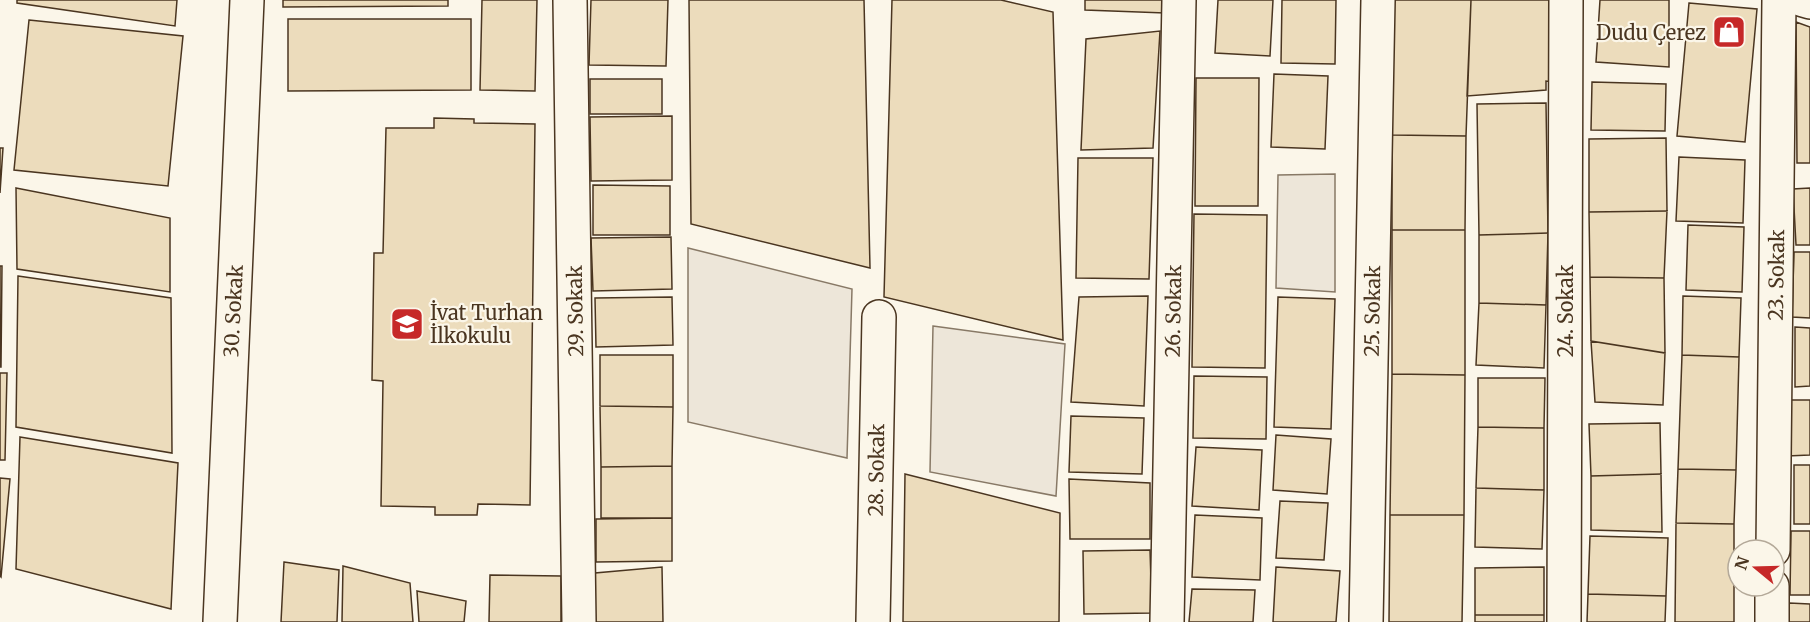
<svg xmlns="http://www.w3.org/2000/svg" width="1810" height="622" viewBox="0 0 1810 622" font-family="Merriweather,serif">
	<style>
		.green { fill: #ede6d9; stroke: #887966; stroke-width: 1.5 }
		.building { fill: #ecdcbc; stroke: #4a3520; stroke-width: 1.5 }
		.lines { fill: none; stroke-linecap: round; stroke-linejoin: round }
		.minor-casing { stroke: #4a3520; stroke-width: 36 }
		.major-casing { stroke: #4a3520; stroke-width: 36 }
		.minor { stroke: #fbf6e9; stroke-width: 33 }
		.major { stroke: #fbf6e9; stroke-width: 33 }
		.labels { text-anchor: middle; dominant-baseline: central; stroke-width: 4.5; stroke-linejoin: round; paint-order: stroke }
		.poi-label { font-size: 20px; fill: #4a3520; stroke: #fbf6e9; text-anchor: end }
		.street-label { font-size: 20px; fill: #4a3520; stroke: #fbf6e9 }
	</style>
	<rect width="100%" height="100%" fill="#fbf6e9"/>
	<!-- green -->
	<path class="green" d="M1335,174V292L1276,288L1278,175Z
		M688,248L852,289L847,458L688,422Z
		M933,326L1065,344L1056,496L930,472Z"/>
	<!-- building -->
	<path class="building" d="M17,0H177L175,26L17,3Z
		M283,0H448V6L283,7Z
		M482,0H537L535,91L480,90Z
		M591,0H668L666,66L589,65Z
		M689,0H864L870,268L691,224Z
		M892,0H1001L1053,12L1063,340L884,297Z
		M1085,0H1165V13L1085,10Z
		M1218,0H1273L1270,56L1215,53Z
		M1282,0H1336L1335,64L1281,63Z
		M1393,0H1471L1466,136L1392,135Z
		M1471,0H1554L1553,82L1546,81V90L1467,96Z
		M1600,0H1669V67L1596,62Z
		M1689,3L1757,9L1745,142L1677,136Z
		M288,19H471V90L288,91Z
		M29,20L183,36L168,186L14,170Z
		M1796,22L1810,27V163H1797Z
		M1160,31L1153,148L1081,150L1086,39Z
		M1274,74L1328,76L1325,149L1271,147Z
		M1196,78H1259L1258,206H1195Z
		M590,79H662V114H590Z
		M1592,82L1666,84L1665,131L1591,130Z
		M1546,103L1548,233L1479,235L1477,104Z
		M672,116V180L591,181L590,117Z
		M434,118L474,119V123L535,124L530,505L478,504L477,515H435V507L381,506L383,381L372,380L374,253H383L386,128H434Z
		M1392,135L1466,136L1465,230H1392Z
		M1666,138L1667,211L1589,212V139Z
		M0,148H3L0,193Z
		M1679,157L1745,160L1743,223L1676,221Z
		M1078,158H1153L1149,279L1076,278Z
		M593,185L670,186V235H593Z
		M16,188L170,218V292L17,269Z
		M1810,188V245H1796L1793,189Z
		M1667,211L1664,278L1590,277L1589,212Z
		M1194,214L1267,215L1265,368L1192,367Z
		M1688,225L1744,227L1742,292L1686,290Z
		M1392,230H1465V375L1392,374Z
		M1548,233L1546,305L1479,303V235Z
		M671,237L672,289L593,291L591,238Z
		M1794,252H1810V318L1792,317Z
		M0,266H2L1,367H0Z
		M18,276L171,298L172,453L16,427Z
		M1590,277L1664,278L1665,353L1591,341Z
		M1148,296L1144,406L1071,402L1079,297Z
		M1683,296L1741,298L1739,357L1682,355Z
		M672,297L673,345L596,347L595,298Z
		M1278,297L1335,299L1331,429L1274,427Z
		M1479,303L1546,305L1544,368L1476,365Z
		M1795,327L1810,328V386L1795,387Z
		M1591,341L1665,353L1663,405L1595,402Z
		M600,355H673V407L600,406Z
		M1682,355L1739,357L1736,470L1678,469Z
		M0,373H7L5,460H0Z
		M1392,374L1465,375L1464,515H1390Z
		M1194,376L1267,377L1266,439L1193,438Z
		M1478,378H1545L1544,428L1478,427Z
		M1788,400H1810V455L1787,456Z
		M600,406L673,407L672,466L601,467Z
		M1071,416L1144,418L1142,474L1069,472Z
		M1660,423L1661,474L1591,476L1589,424Z
		M1478,427L1544,428V490L1476,488Z
		M1276,435L1331,439L1327,494L1273,490Z
		M20,437L178,463L171,609L16,569Z
		M1196,447L1262,450L1259,510L1192,506Z
		M1794,465H1810V524H1794Z
		M672,466V518H601V467Z
		M1678,469L1736,470L1734,524L1676,523Z
		M905,474L1060,513L1059,622H903Z
		M1661,474L1662,532L1591,530V476Z
		M0,478L10,479L1,577L0,576Z
		M1069,479L1150,483V539H1070Z
		M1476,488L1544,490L1542,549L1475,547Z
		M1280,501L1328,503L1324,560L1276,558Z
		M1195,515L1262,518L1260,580L1192,577Z
		M1390,515H1464L1462,622H1389Z
		M672,518V561L596,562V519Z
		M1676,523L1734,524V622H1675Z
		M1791,531H1810V595H1790Z
		M1590,536L1668,538L1666,596L1588,594Z
		M1150,550L1152,613L1084,614L1083,551Z
		M284,562L339,570L337,622H281Z
		M343,566L410,583L413,622H342Z
		M662,567L663,622H594L595,573Z
		M1276,567L1340,571L1336,622H1273Z
		M1544,567V615H1475V568Z
		M490,575L561,576V622H489Z
		M1192,589L1255,590L1253,622H1189Z
		M417,591L466,601L464,622H419Z
		M1588,594L1666,596L1665,622H1587Z
		M1789,603L1810,604V622H1788Z
		M1475,615H1544V622H1475Z"/>
	<g class="lines">
		<defs>
			<path id="minor" d="M570,0L579,622
				M1773,550L1779,0
				M220,622L247,0
				M873,622L879,317
				M1167,622L1179,0
				M1366,622L1378,0
				M1564,622L1566,0
				M1772,622V586"/>
			<path id="major" d="M1803,0L1810,2"/>
		</defs>
		<!-- minor casing -->
		<use href="#minor" class="minor-casing"/>
		<!-- major casing -->
		<use href="#major" class="major-casing"/>
		<!-- minor -->
		<use href="#minor" class="minor"/>
		<!-- major -->
		<use href="#major" class="major"/>
	</g>
	<!-- icons -->
	<defs>
		<symbol id="shop-square" viewBox="-11 -11 22 22"><rect x="-9" y="-9" width="18" height="18" rx="4" fill="#c62828" stroke="#fbf6e9"/><path d="M-5-2.5h2.3a2.7 3.5 0 0 1 5.4 0H5L5.5 6h-11ZM-1.5-2.5h3a1.5 2.3 0 0 0-3 0Z" fill="#fff"/></symbol>
		<symbol id="school-square" viewBox="-11 -11 22 22"><rect x="-9" y="-9" width="18" height="18" rx="4" fill="#c62828" stroke="#fbf6e9"/><path d="M0-5L7-2L0 1L-7-2ZM-4 1L0 2.5L4 1V4Q0 6-4 4Z" fill="#fff"/></symbol>
	</defs>
	<g fill-rule="evenodd">
		<use href="#shop-square" x="1710" y="13" width="38" height="38"/>
		<use href="#school-square" x="388" y="305" width="38" height="38"/>
	</g>
	<g class="labels">
		<!-- poi labels -->
		<g class="poi-label">
			<text x="1706" y="32">Dudu Çerez</text>
			<text x="430" y="312" text-anchor="start">İvat Turhan<tspan x="430" dy="23">İlkokulu</tspan></text>
		</g>
		<!-- street labels -->
		<g class="street-label">
			<text transform="translate(1776 275) rotate(-89)">23. Sokak</text>
			<text transform="translate(233 311) rotate(-87)">30. Sokak</text>
			<text transform="translate(575 311) rotate(-91)">29. Sokak</text>
			<text transform="translate(1173 311) rotate(-89)">26. Sokak</text>
			<text transform="translate(1372 311) rotate(-89)">25. Sokak</text>
			<text transform="translate(1565 311) rotate(-90)">24. Sokak</text>
			<text transform="translate(876 470) rotate(-89)">28. Sokak</text>
		</g>
	</g>
	<!-- north arrow -->
	<g transform="translate(1756 568) rotate(289)"><circle r="28" fill="#fbf6e9" stroke="#b4a999" stroke-width="1.5"/>
	<path d="M0-4.5L10 22L0 15L-10 22Z" fill="#c62828"/>
	<text y="-9" font-size="16" font-weight="bold" text-anchor="middle" fill="#4a3520">N</text>
	</g>
</svg>
